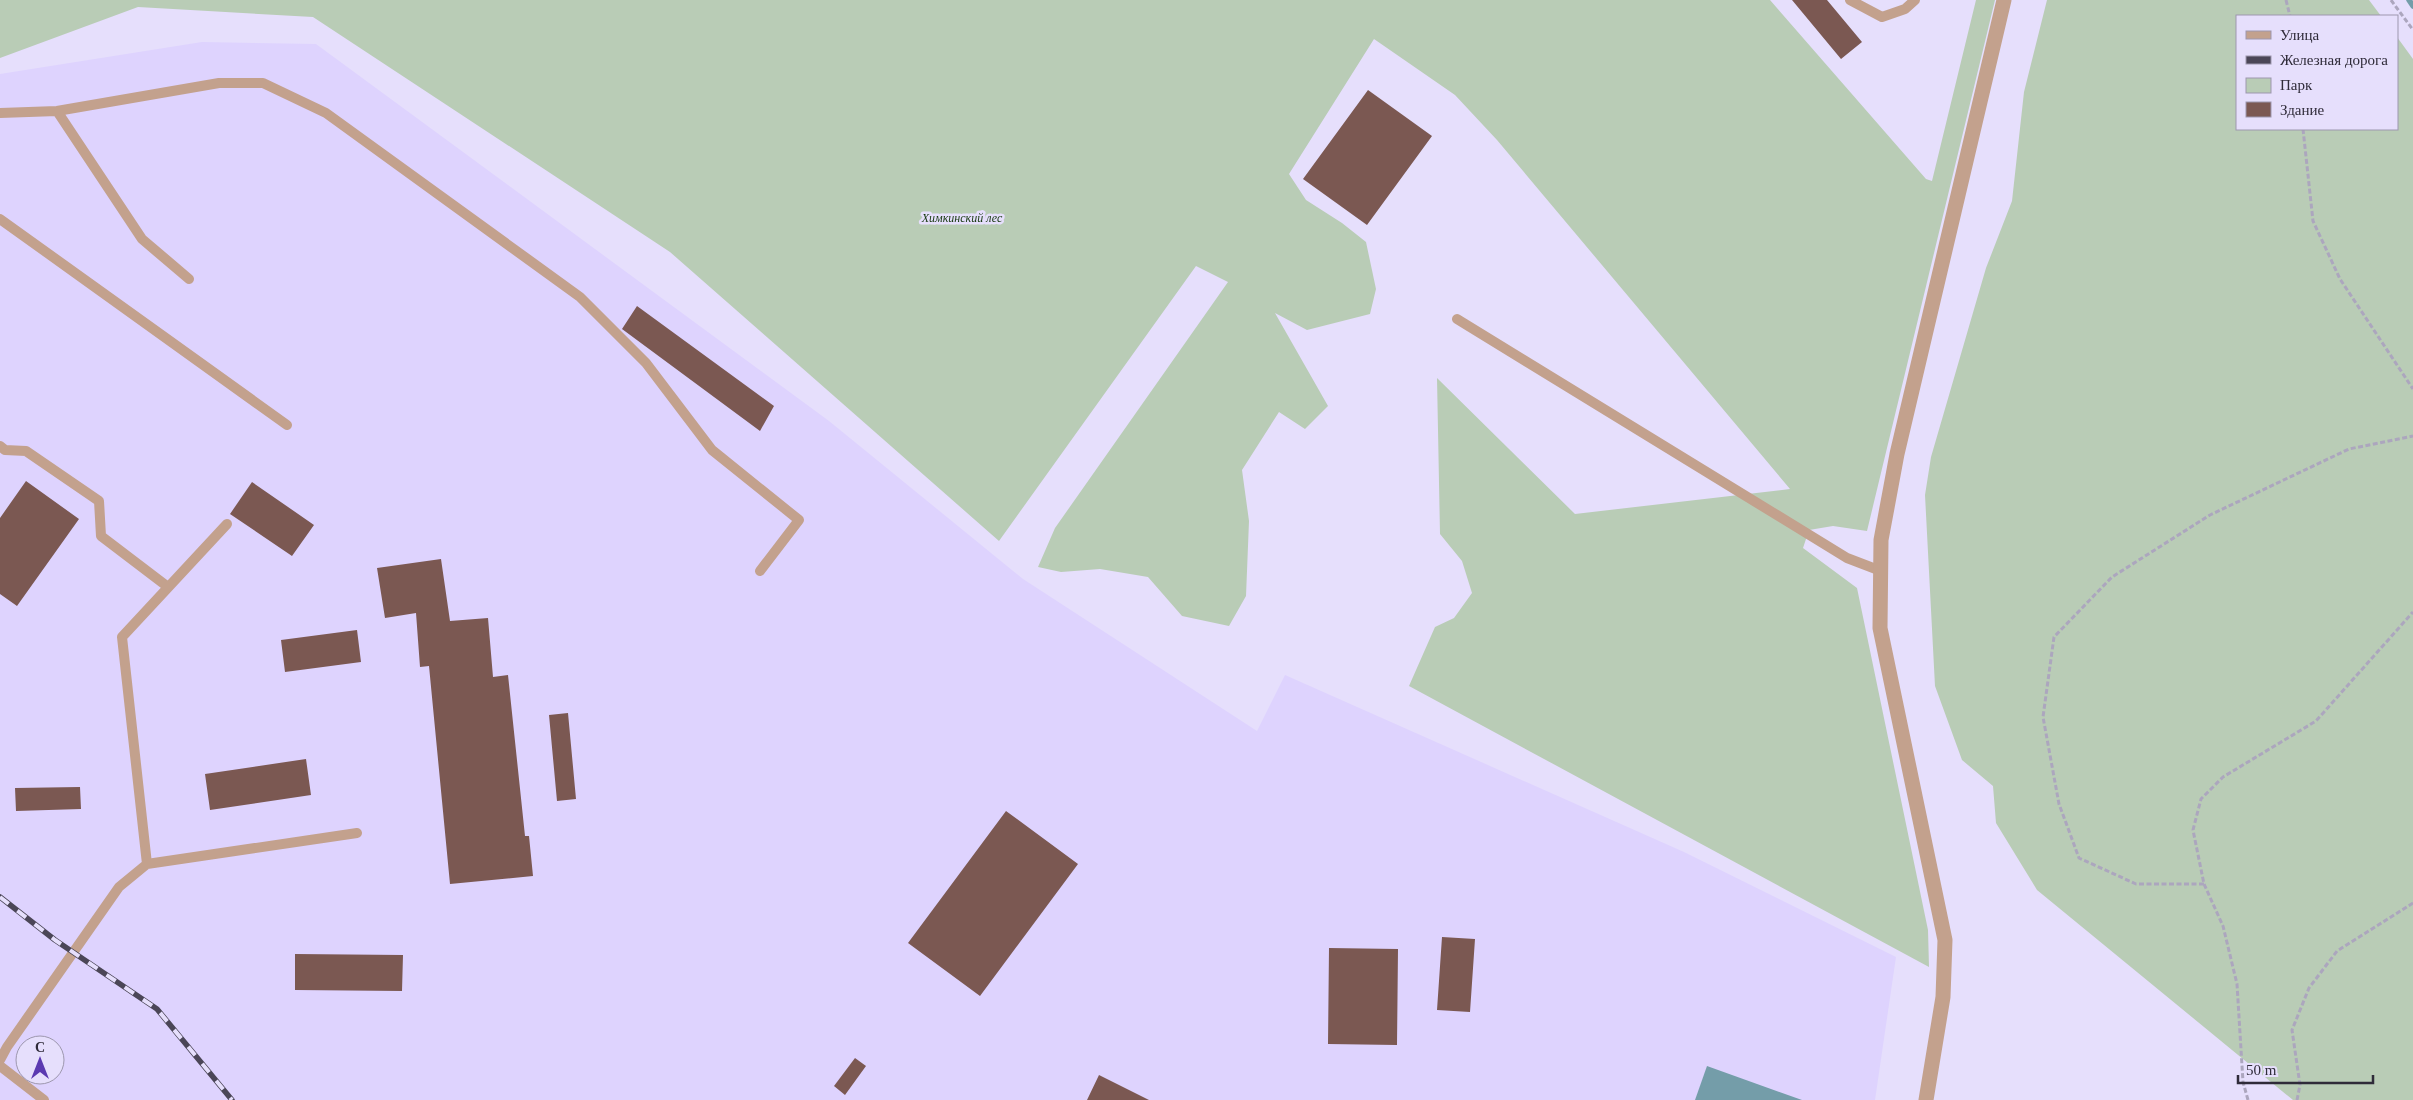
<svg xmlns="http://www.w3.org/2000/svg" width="2413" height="1100" viewBox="0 0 2413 1100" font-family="'Times New Roman',serif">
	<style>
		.built { fill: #ded3fe; fill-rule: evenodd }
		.green { fill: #b9ccb6 }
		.water { fill: #749da9 }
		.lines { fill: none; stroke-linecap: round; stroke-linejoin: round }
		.stream { stroke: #749da9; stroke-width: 5.5 }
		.building { fill: #7b5852 }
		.path { stroke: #aca6be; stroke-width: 3; stroke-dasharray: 5 2.5; stroke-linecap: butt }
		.lane { stroke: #c3a18d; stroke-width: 10 }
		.street { stroke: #c3a18d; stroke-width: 15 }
		.rail-casing { stroke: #4b4657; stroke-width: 5.5 }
		.rail { stroke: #e6dffc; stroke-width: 4; stroke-dasharray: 11; stroke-linecap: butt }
		.labels { text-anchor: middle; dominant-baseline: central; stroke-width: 5; stroke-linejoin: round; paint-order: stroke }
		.park-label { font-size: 12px; font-style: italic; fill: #16380f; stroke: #e6dffc }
	</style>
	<rect width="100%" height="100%" fill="#e6dffc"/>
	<!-- built -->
	<path class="built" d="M202,42L316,44L829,421L1023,579L1257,731L1285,675L1684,852L1896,957L1875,1100H0V74ZM25,1045H55V1075H25Z"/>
	<!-- green -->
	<path class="green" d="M0,0H1770L1926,179L1932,181L1976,0H1995L1867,531L1833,526L1809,530L1803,548L1857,588L1928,930L1929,967L1409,686L1435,627L1454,618L1472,593L1462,561L1440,534L1437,378L1575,514L1790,489L1497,140L1455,95L1374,39L1289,174L1306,200L1342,223L1366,242L1376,289L1370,314L1307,330L1275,313L1328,406L1305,429L1279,412L1242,470L1249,521L1246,596L1229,626L1182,616L1148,577L1100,569L1061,572L1038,567L1055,528L1228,282L1196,266L999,541L670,252L313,17L138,7L0,58Z
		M2047,0H2369L2381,16H2237V129H2397V37L2413,59V1100H2293L2037,890L1996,823L1993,786L1962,760L1935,686L1925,495L1931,457L1986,268L2012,201L2024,92Z"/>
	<!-- water -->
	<path class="water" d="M1707,1066L1802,1100H1695Z"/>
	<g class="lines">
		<!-- stream -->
		<path class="stream" d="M2409,0L2413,6"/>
	</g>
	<!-- building -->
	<path class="building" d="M1792,0H1827L1862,42L1841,59Z
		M1368,90L1432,136L1367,225L1303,179Z
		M637,306L774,406L760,431L622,329Z
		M26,481L79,519L17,606L0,594V518Z
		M252,482L314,525L292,556L230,514Z
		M441,559L450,621L488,618L493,677L508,675L525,836H529L533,876L450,884L429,666L420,667L416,613L385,618L377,568Z
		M357,630L361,662L285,672L281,640Z
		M568,713L576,799L557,801L549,715Z
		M306,759L311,795L210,810L205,774Z
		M80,787L81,809L16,811L15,788Z
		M1006,811L1078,864L980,996L908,943Z
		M1442,937L1475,939L1470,1012L1437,1010Z
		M1329,948L1398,949L1397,1045L1328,1044Z
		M295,954L403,955L402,991L295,990Z
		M855,1058L866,1066L845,1095L834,1086Z
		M1099,1075L1149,1100H1087Z"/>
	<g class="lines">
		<!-- path -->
		<path class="path" d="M2286,0L2290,16
			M2391,0L2413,30
			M2303,129L2313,221L2340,279L2413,389
			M2204,884H2136L2079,858L2059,804L2043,717L2054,637L2112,577L2210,515L2349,449L2413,436
			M2248,1100L2243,1082L2237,984L2223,926L2204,884L2193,830L2201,799L2223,777L2316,721L2413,612
			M2297,1100L2300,1085L2292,1030L2309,988L2337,951L2413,903"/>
		<!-- lane -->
		<path class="lane" d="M1850,0L1882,17L1905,9L1915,0
			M57,111L142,239L189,279
			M0,113L57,111L219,83H263L326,113L580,297L646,363L712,450L799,520L760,571
			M0,219L287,425
			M1457,319L1847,558L1881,571
			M0,446L5,450L26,451L99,501L101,536L168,587
			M147,864L122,637L227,524
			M0,1060L7,1047L119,887L147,864L357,833
			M0,1066L44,1100"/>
		<!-- street -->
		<path class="street" d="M1926,1100L1943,997L1945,940L1880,628L1881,540L1897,454L2004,0"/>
		<defs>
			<path id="rail" d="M0,897L55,940L157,1009L232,1100"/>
		</defs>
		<!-- rail casing -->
		<use href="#rail" class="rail-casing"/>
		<!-- rail -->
		<use href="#rail" class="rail"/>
	</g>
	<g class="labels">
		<!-- park labels -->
		<g class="park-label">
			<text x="962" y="218">Химкинский лес</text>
		</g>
	</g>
	<!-- legend -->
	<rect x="2236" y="15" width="162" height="115" fill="#e6dffc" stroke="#9d97ae"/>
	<rect x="2246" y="31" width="25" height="8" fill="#c3a18d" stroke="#9d97ae"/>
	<text x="2280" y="40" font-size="15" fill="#2f2b39">Улица</text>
	<rect x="2246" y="56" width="25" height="8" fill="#4b4657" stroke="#9d97ae"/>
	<text x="2280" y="65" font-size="15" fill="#2f2b39">Железная дорога</text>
	<rect x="2246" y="78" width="25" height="15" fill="#b9ccb6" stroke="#9d97ae"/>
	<text x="2280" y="90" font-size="15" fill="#2f2b39">Парк</text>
	<rect x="2246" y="102" width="25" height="15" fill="#7b5852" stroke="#9d97ae"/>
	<text x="2280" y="115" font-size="15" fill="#2f2b39">Здание</text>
	<!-- north arrow -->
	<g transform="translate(40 1060)"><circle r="24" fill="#e6dffc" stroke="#9d97ae"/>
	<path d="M0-4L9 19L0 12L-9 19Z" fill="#5b39b1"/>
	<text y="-8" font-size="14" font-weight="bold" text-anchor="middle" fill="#2f2b39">С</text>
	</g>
	<!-- scale -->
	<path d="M2238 1075v8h135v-8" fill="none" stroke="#2f2b39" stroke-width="2.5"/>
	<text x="2246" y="1075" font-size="15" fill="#2f2b39" stroke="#e6dffc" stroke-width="4" paint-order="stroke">50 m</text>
</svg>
